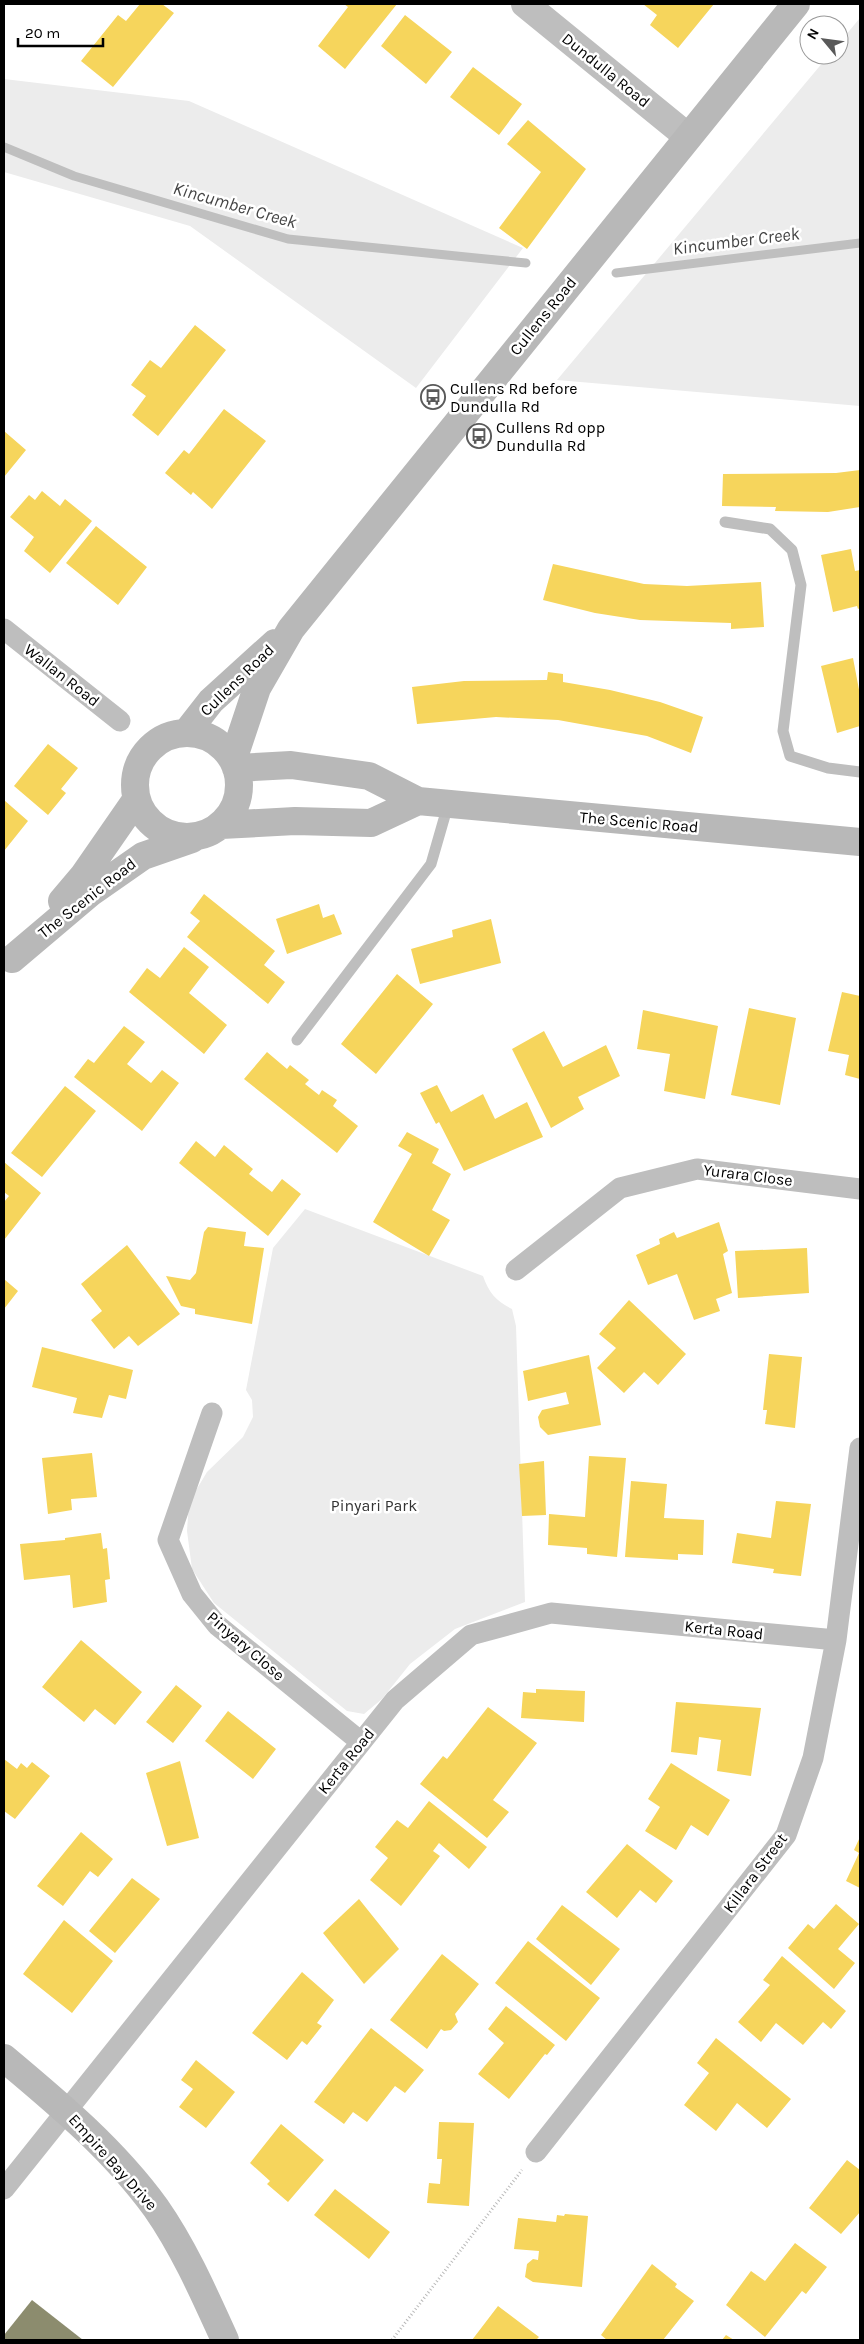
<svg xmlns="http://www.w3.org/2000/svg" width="864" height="2344" viewBox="0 0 864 2344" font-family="Karla,sans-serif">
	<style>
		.green { fill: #ececec }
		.homes { fill: #f6d55c }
		.industry { fill: #8c8c6e }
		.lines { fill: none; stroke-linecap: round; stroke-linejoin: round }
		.stream { stroke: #bfbfbf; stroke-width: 9 }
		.path { stroke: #b9b9b9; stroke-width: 3; stroke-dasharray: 1 2.5; stroke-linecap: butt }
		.service { stroke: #bebebe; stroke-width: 11 }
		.minor { stroke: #bebebe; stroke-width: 21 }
		.tertiary { stroke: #bebebe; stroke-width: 28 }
		.secondary { stroke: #b8b8b8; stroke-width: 28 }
		.labels { text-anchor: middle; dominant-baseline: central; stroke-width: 5; stroke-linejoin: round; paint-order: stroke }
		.street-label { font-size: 16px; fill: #000; stroke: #fff }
		.poi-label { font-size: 16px; fill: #000; stroke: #fff; text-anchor: start }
		.park-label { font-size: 16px; fill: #333; stroke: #fff }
		.water-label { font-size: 18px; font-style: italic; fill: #444; stroke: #fff }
	</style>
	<rect width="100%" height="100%" fill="#fff"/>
	<!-- green -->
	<path class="green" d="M860,18V406L557,380L829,55H839V43Z
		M4,79L189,101L523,248L416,388L190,226L4,172Z
		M305,1209L483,1276C489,1293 496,1301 512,1309L516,1326L525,1602L455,1629L410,1664L382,1699L364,1714L347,1711L214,1603L192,1569L187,1531L189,1502L207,1472L243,1437L253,1417L252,1400L246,1390L273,1248Z"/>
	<!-- homes -->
	<path class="homes" d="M140,4H162L174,13L113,87L81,61L118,15L126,21Z
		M344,4H397L345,69L318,46L348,7Z
		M643,4H714L678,48L650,25L657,15Z
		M405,15L452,52L426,84L381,46Z
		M473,67L522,104L499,135L450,97Z
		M528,120L586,169L527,249L499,228L541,172L507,144Z
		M195,325L226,350L158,436L132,415L146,396L131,385L150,360L161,368Z
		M224,409L266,441L212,509L193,492L191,495L165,473L184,450L189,454Z
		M4,431L26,450L4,477Z
		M860,470V507L828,512L775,511L776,507L722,506L723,474L836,473Z
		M42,491L60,506L65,499L92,521L50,573L24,551L34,537L10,517L29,495L35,500Z
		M96,526L147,567L118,605L66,563Z
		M851,549L855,571L860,570V608L858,609L857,606L833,612L821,555Z
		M553,564L644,584L687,586L761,582L764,627L731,629V623L640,620L595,613L543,600Z
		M853,658L860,695V726L837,733L821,666Z
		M548,672L563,674V682L610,690L660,702L703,717L691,753L647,736L558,720L496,717L417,724L412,687L464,681L547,680Z
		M48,744L78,768L61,789L66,793L48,815L14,786Z
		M4,800L28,821L4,851Z
		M204,894L275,951L264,965L285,982L268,1004L187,937L200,921L190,913Z
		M319,904L323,918L334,914L342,934L287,954L276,919Z
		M491,919L501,963L420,984L411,949L453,937L452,930Z
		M184,947L209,967L189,993L227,1025L204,1054L129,992L147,968L160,978Z
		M397,974L433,1004L376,1074L341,1044Z
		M842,992L860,996V1079L845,1075L849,1055L828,1051Z
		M749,1008L796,1018L780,1105L731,1095Z
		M643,1010L718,1026L705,1099L664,1091L670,1054L637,1049Z
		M124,1026L145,1042L127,1064L151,1083L162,1070L179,1083L142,1131L74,1077L88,1059L94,1063Z
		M544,1031L563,1067L606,1045L620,1076L578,1097L584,1109L551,1128L512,1049Z
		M267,1052L287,1069L290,1065L309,1080L305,1084L319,1095L322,1090L337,1100L333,1106L358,1126L337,1153L244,1079Z
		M437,1085L451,1112L483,1094L495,1119L527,1102L543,1137L464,1171L439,1122L436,1124L420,1093Z
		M65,1086L96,1111L42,1177L11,1153Z
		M407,1132L439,1149L432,1163L451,1174L432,1210L450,1220L429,1256L373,1222L412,1154L398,1146Z
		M196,1141L215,1157L224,1145L253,1169L249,1174L272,1192L282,1179L301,1194L268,1236L179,1163Z
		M4,1162L41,1193L4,1240V1202L9,1196L4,1192Z
		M719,1222L728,1251L723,1254L732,1293L716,1299L720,1311L694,1320L677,1274L648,1285L636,1255L660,1244L659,1239L674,1232L677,1238Z
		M208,1227L246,1232L244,1246L264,1248L252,1324L195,1314V1309L181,1306L166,1276L190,1280L196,1273L204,1232Z
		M127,1245L180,1314L138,1346L129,1336L114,1349L91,1320L102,1311L81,1284Z
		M807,1248L809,1293L738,1298L735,1251Z
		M4,1279L18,1291L4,1309Z
		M629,1300L686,1354L658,1385L644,1372L624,1393L597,1368L616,1348L599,1334Z
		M42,1347L133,1370L126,1399L109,1395L102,1418L73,1413L77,1398L32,1387Z
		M769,1354L802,1357L795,1428L765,1424L767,1410H763Z
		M589,1355L601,1425L548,1435L540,1427L538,1417L542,1410L569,1404L566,1392L528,1401L523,1371Z
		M92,1453L97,1497L71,1499L72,1510L48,1514L42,1458Z
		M589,1456L626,1458L617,1557L587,1554V1548L548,1545L549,1514L585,1517Z
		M544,1461L546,1515L522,1516L519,1464Z
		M631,1481L667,1484L664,1518L704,1520L703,1555L678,1554V1560L625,1557Z
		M776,1501L811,1504L801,1576L773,1573L774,1569L732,1563L737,1533L771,1538Z
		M101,1533L103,1549L107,1548L110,1579L105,1580L107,1602L73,1608L70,1575L24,1580L20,1544L65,1540V1538Z
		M81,1640L142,1692L115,1725L95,1709L84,1722L42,1687Z
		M176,1685L202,1706L173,1743L146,1722Z
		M536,1689L585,1691L584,1722L521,1718L523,1692L536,1693Z
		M676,1702L761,1708L751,1776L717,1771L721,1740L699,1737L697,1755L671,1752Z
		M488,1707L537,1743L493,1800L509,1812L487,1838L420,1784L443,1756L447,1759Z
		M228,1711L276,1749L253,1779L205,1741Z
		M4,1759L17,1769L21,1763L27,1768L32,1762L50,1776L15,1819L4,1811Z
		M180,1761L199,1838L167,1846L146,1773Z
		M671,1763L730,1800L708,1836L691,1825L676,1850L645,1831L660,1807L648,1799Z
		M429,1801L487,1847L469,1869L439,1843L433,1851L440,1856L401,1906L370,1880L388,1858L375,1847L397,1820L408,1828Z
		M81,1832L113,1859L98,1877L90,1871L63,1906L37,1886Z
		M860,1837V1888L846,1881L859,1853L854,1850Z
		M627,1844L673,1881L656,1903L640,1890L617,1918L586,1892Z
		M132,1878L160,1899L115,1953L89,1931Z
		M359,1899L399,1949L364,1984L323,1933Z
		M836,1904L859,1924L838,1949L855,1963L834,1989L788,1948L808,1924L814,1929Z
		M562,1905L620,1949L591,1985L536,1939Z
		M64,1920L113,1961L72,2013L23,1974Z
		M528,1941L600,1998L566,2041L495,1983Z
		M442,1954L479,1984L455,2014L458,2022L451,2030L444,2031L441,2029L427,2049L390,2020Z
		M782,1956L846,2011L831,2029L823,2022L803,2045L776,2023L761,2042L738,2022L770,1985L763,1980Z
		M302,1972L334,2000L317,2023L322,2026L307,2045L302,2041L287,2060L252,2033Z
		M506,2006L555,2045L547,2055L545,2054L509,2099L478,2074L504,2043L488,2029Z
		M371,2028L424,2070L405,2093L395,2086L367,2122L353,2112L344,2124L314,2102Z
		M716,2038L791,2099L767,2128L737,2103L716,2131L684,2105L709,2073L697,2063Z
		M196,2060L235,2092L206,2128L179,2107L193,2089L181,2080Z
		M439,2122L474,2123L469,2206L427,2203L429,2183L440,2184L442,2159H437Z
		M281,2124L324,2160L288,2202L267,2184L270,2181L250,2163Z
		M847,2160L860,2170V2212L841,2234L809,2208Z
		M335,2189L390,2232L369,2259L314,2215Z
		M565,2214L588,2216L582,2287L533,2282L525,2277L527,2264L533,2259L538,2260L539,2251L514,2249L518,2218L556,2222L557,2215L564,2216Z
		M795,2243L827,2267L806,2294L802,2291L765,2337L726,2305L751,2271L765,2281Z
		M652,2264L677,2284L675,2287L694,2301L663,2340H607L601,2335Z
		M498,2306L539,2337L536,2340H472Z
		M726,2335L734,2340H722Z"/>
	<!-- industry -->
	<path class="industry" d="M32,2300L83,2340H4V2335Z"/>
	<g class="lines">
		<!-- stream -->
		<path class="stream" d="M4,147L74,176L288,239L526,263
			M616,273L860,243"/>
		<!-- path -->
		<path class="path" d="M392,2340L522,2170"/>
		<!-- service -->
		<path class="service" d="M725,522L770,529L792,550L801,585L783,731L790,756L828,768L860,772
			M297,1040L431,864L448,805"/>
		<!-- minor -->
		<path class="minor" d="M4,629L120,721
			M516,1270L620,1188L697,1169L860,1189
			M212,1413L168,1540L192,1594L217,1625L361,1742
			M536,2152L786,1835L813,1758L836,1640L860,1448
			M4,2189L395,1700L471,1635L551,1613L836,1640"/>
		<!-- tertiary -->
		<path class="tertiary" d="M525,4L687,136"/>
		<!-- secondary -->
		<path class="secondary" d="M135 785a52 52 0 1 1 104 0a52 52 0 1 1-104 0Z
			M186,733L211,701L275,643
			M233,760L257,688L291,629L796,4
			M236,768L291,765L369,776L418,801L860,842
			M221,825L295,821L371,823L418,801
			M62,901L84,875L136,800
			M12,959L90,893L143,856L192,839
			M4,2058C59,2104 114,2150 156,2208C184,2248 205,2296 225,2340"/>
	</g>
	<!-- icons -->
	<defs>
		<symbol id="bus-ring" viewBox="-11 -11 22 22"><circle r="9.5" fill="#fff" stroke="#595959" stroke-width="1.5"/><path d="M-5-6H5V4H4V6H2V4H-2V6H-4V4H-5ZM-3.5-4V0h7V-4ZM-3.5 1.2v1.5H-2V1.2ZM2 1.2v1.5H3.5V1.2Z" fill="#595959"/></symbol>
	</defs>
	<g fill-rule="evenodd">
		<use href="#bus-ring" x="419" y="383" width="28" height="28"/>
		<use href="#bus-ring" x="465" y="422" width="28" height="28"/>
	</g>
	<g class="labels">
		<!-- street labels -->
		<g class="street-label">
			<text transform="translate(606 70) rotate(39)">Dundulla Road</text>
			<text transform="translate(543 316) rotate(-51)">Cullens Road</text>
			<text transform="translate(62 675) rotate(38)">Wallan Road</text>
			<text transform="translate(237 680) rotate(-44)">Cullens Road</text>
			<text transform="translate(639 822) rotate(5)">The Scenic Road</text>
			<text transform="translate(87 898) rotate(-38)">The Scenic Road</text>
			<text transform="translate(748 1175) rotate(7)">Yurara Close</text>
			<text transform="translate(724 1630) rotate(6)">Kerta Road</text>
			<text transform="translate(246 1646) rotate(41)">Pinyary Close</text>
			<text transform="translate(346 1761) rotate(-51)">Kerta Road</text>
			<text transform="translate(755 1873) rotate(-53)">Killara Street</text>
			<text transform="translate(113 2162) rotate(48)">Empire Bay Drive</text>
		</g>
		<!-- poi labels -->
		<g class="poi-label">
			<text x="450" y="388">Cullens Rd before<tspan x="450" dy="18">Dundulla Rd</tspan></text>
			<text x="496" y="427">Cullens Rd opp<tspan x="496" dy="18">Dundulla Rd</tspan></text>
		</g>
		<!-- park labels -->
		<g class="park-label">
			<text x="374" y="1505">Pinyari Park</text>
		</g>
		<!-- water labels -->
		<g class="water-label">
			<text transform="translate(235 205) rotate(16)">Kincumber Creek</text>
			<text transform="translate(736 241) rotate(-7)">Kincumber Creek</text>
		</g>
	</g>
	<!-- border -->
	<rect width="864" height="2344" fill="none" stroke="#000000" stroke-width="10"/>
	<!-- north arrow -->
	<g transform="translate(824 40) rotate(299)"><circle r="24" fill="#ffffff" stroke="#999999"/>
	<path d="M0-4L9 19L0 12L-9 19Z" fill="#595959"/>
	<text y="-8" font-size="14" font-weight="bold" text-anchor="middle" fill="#000000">N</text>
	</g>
	<!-- scale -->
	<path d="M18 38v8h85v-8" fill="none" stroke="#000000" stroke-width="2.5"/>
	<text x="25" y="38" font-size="15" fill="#000000" stroke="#ffffff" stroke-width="4" paint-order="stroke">20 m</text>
</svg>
